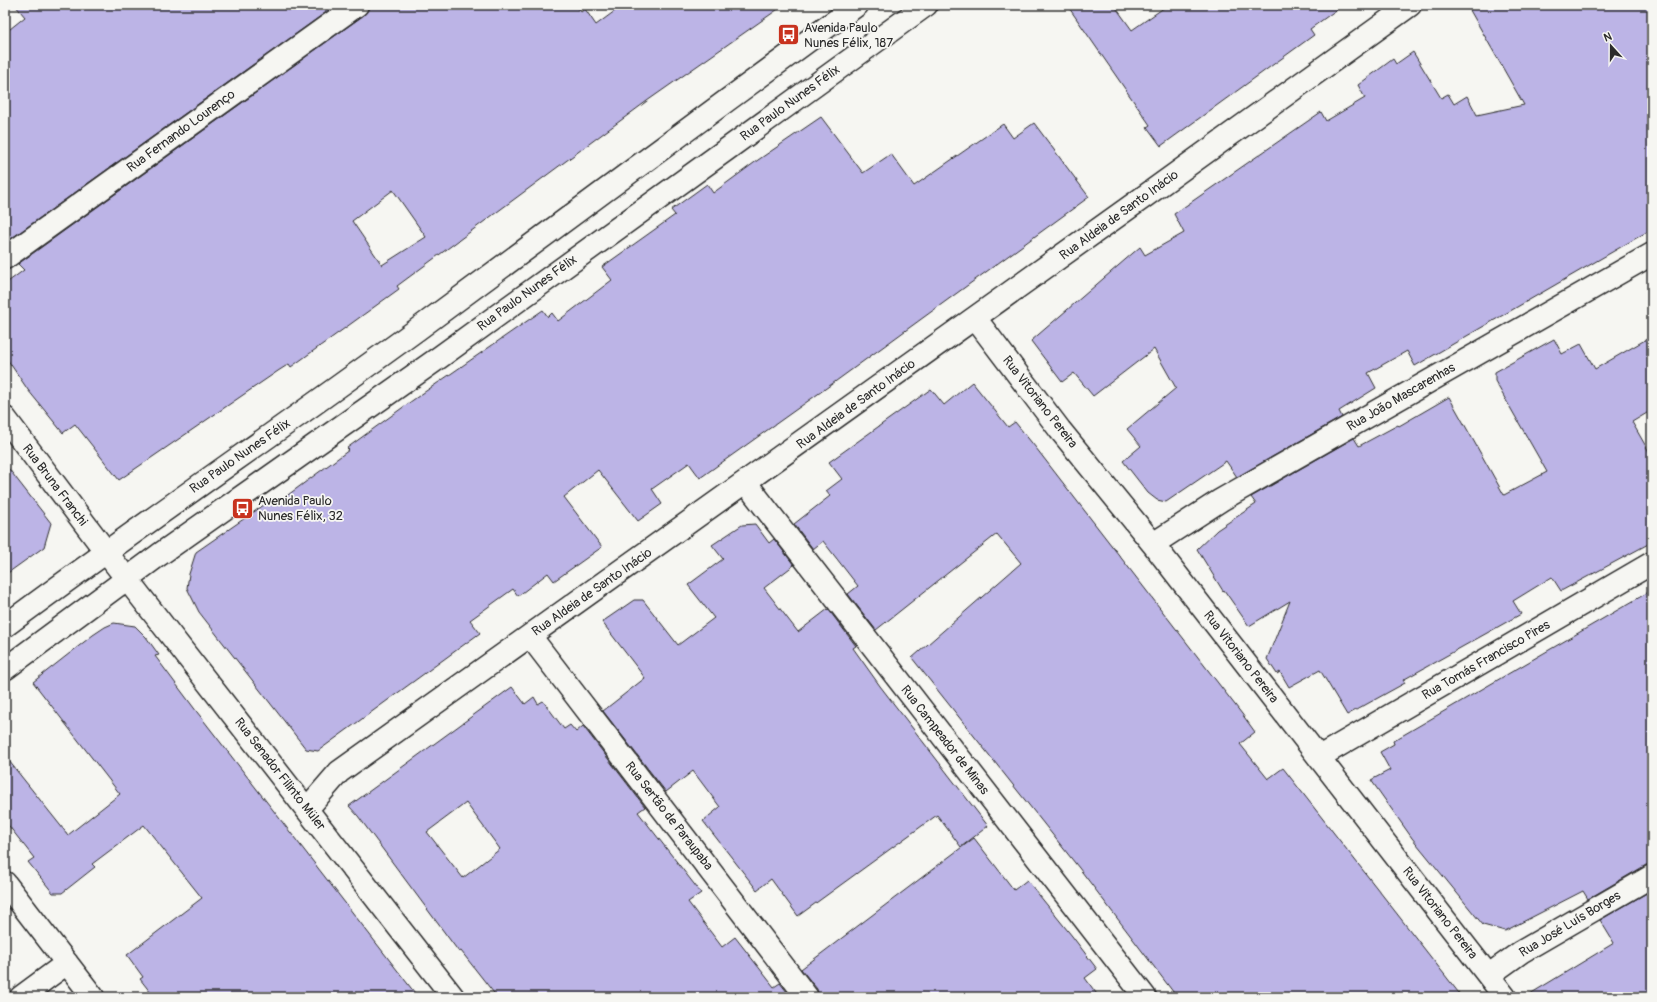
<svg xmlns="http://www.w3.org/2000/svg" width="1657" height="1002" viewBox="0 0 1657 1002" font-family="Pangolin,sans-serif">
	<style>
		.building { fill: #bcb4e6; stroke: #2b2b2b; fill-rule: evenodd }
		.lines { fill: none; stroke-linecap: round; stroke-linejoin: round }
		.street-casing { stroke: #2b2b2b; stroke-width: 25 }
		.secondary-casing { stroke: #2b2b2b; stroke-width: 25 }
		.street { stroke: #f6f6f2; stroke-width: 22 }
		.secondary { stroke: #f6f6f2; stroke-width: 22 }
		.labels { text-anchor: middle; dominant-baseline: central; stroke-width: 3.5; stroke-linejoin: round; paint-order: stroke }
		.poi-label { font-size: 13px; fill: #2b2b2b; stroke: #f6f6f2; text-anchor: start }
		.street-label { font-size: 13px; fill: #2b2b2b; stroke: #f6f6f2 }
	</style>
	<rect width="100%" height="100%" fill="#f6f6f2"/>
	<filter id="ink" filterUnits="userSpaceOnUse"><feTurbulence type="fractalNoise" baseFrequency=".025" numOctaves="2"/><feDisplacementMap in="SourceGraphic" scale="8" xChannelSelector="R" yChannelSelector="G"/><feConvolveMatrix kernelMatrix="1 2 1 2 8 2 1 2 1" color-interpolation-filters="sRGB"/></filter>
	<g filter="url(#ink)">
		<!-- building -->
		<path class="building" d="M15,5H336L5,243V33L25,17Z
			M369,5H576L581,12L585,9L596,25L623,5H784L647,101L397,286L399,289L291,367L289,364L278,371L119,480L75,424L63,433L28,390L5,356V284L24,270L18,264L364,15L368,10ZM393,190L426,237L382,265L352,221Z
			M1067,5H1114L1132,30L1168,5H1343L1310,29L1314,35L1161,146L1147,127L1150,125Z
			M1467,5H1652V229L1415,366L1407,351L1368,373L1376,388L1339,411L1342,417L1237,477L1226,461L1166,502L1157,500L1148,493L1123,461L1141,446L1127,429L1176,388L1154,349L1093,396L1074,373L1062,382L1031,341L1140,247L1145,255L1184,233L1174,214L1321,112L1326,121L1365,98L1358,85L1393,59L1396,64L1413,52L1441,98L1448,94L1454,104L1467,96L1477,115L1524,105Z
			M821,117L863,173L891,154L914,186L1003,124L1013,138L1034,123L1089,197L832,384L700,478L689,463L652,489L662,504L638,521L598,470L564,497L602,547L554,581L548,573L518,596L513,589L470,620L480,633L318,751L306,749L199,612L187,588L189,574L196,552L274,498L277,503L349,450L347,448L413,400L543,310L548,317L552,313L558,321L612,280L602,267L675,215L671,210L707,184L713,193L758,160Z
			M1652,336V410L1632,422L1652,457V542L1561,591L1552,577L1513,601L1521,614L1403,680L1405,683L1347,715L1320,670L1289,687L1280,672L1277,674L1267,659L1290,601L1249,626L1224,590L1223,591L1197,549L1217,530L1256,504L1251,497L1354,438L1359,446L1398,425L1399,426L1449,397L1504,495L1547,472L1495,381V372L1554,339L1562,354L1581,344L1595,369Z
			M972,382L1008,427L1015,422L1036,448L1242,714L1255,732L1240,744L1268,779L1283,768L1462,997H1177L1079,868L912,658L1021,563L997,534L876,630L848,594L858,586L823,541L813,549L794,524L830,496L826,491L842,479L829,462L931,389L944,405Z
			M5,464L51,523L44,547L5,575Z
			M755,524L769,543L774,539L794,565L764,588L798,632L828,609L856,646L853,648L880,686L988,826L961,847L937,815L798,916L771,879L757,890L703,821L720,807L693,771L666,792L603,711L645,678L602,622L634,600H643L678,645L714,618L688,585L723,559L712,545L742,525Z
			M1652,590V864L1646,865L1588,899L1583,891L1505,931L1483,925L1412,838L1371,780L1390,770L1380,752L1394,744L1393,741Z
			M114,623L135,626L146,637L159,655L155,656L197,712L418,997H154L140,979L143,977L127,955L202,898L144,825L92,864L95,867L62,893H53L28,862L34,858L5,821V756L68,835L120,794L33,682L93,635L105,627Z
			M512,687L525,704L534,697L538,704L543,701L564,729L570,725L576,732L583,726L645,807L638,812L701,893L688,902L722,947L735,937L774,987L780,983L791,997H497L461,951L459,952L358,816L349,806ZM466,803L500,849L463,878L427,832Z
			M974,838L1014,890L1027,880L1072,936L1097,969L1085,978L1099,997H819L817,989L801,969Z
			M1652,890V997H1618L1614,991L1602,997H1525L1614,943L1600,920Z"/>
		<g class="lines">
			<defs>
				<path id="street" d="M5,258L357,5
					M975,318L1060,430L1153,544L1505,997
					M746,483L1145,997
					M1153,544L1221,500L1652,254
					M530,636L807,997
					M1319,757L1652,563
					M307,809L339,772L1141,199L1410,5
					M5,883L93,997
					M1489,975L1521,952L1652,876
					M21,997L67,963"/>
				<path id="secondary" d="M5,418L116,565L453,997
					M5,626C141,525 281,429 418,329C565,221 710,112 857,5
					M5,669L159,555L440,357L926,5"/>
			</defs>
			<!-- street casing -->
			<use href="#street" class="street-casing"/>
			<!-- secondary casing -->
			<use href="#secondary" class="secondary-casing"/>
			<!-- street -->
			<use href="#street" class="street"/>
			<!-- secondary -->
			<use href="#secondary" class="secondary"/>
		</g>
	</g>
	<!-- icons -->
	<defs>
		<symbol id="bus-square" viewBox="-11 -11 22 22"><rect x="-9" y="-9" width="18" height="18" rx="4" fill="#c8321e" stroke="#f6f6f2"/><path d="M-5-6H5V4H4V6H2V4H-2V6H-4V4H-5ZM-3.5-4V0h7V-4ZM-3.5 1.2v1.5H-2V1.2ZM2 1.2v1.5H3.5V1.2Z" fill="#fff"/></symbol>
	</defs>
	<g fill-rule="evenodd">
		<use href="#bus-square" x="776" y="22" width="25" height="25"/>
		<use href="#bus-square" x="230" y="496" width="25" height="25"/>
	</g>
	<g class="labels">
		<!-- poi labels -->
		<g class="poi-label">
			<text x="804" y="28">Avenida Paulo<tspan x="804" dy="15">Nunes Félix, 187</tspan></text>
			<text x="258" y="501">Avenida Paulo<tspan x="258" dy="15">Nunes Félix, 32</tspan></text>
		</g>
		<!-- street labels -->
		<g class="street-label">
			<text transform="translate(790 103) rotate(-36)">Rua Paulo Nunes Félix</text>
			<text transform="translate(181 131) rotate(-36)">Rua Fernando Lourenço</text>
			<text transform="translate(1119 215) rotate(-36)">Rua Aldeia de Santo Inácio</text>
			<text transform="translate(527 293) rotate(-36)">Rua Paulo Nunes Félix</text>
			<text transform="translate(1401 397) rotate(-30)">Rua João Mascarenhas</text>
			<text transform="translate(1040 402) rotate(52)">Rua Vitoriano Pereira</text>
			<text transform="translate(856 404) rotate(-36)">Rua Aldeia de Santo Inácio</text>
			<text transform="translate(240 456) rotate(-35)">Rua Paulo Nunes Félix</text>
			<text transform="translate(55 485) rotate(53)">Rua Bruna Franchi</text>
			<text transform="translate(592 592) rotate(-35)">Rua Aldeia de Santo Inácio</text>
			<text transform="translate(1241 657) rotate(52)">Rua Vitoriano Pereira</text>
			<text transform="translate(1486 660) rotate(-30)">Rua Tomás Francisco Pires</text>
			<text transform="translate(945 740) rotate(52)">Rua Campeador de Minas</text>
			<text transform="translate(280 774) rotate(52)">Rua Senador Filinto Müler</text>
			<text transform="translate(669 816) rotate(52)">Rua Sertão de Paraupaba</text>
			<text transform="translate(1440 913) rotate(52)">Rua Vitoriano Pereira</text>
			<text transform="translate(1570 924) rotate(-31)">Rua José Luís Borges</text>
		</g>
	</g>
	<!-- margin -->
	<rect width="1657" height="1002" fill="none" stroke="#f6f6f2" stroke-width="20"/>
	<rect x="10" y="10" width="1637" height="982" fill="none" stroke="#2b2b2b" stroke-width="1.5" filter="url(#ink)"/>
	<!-- north arrow -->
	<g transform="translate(1611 46) rotate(339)" stroke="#f6f6f2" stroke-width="3" paint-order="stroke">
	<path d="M0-3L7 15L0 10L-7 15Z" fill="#2b2b2b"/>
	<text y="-6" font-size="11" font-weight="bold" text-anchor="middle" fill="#2b2b2b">N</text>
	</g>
</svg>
